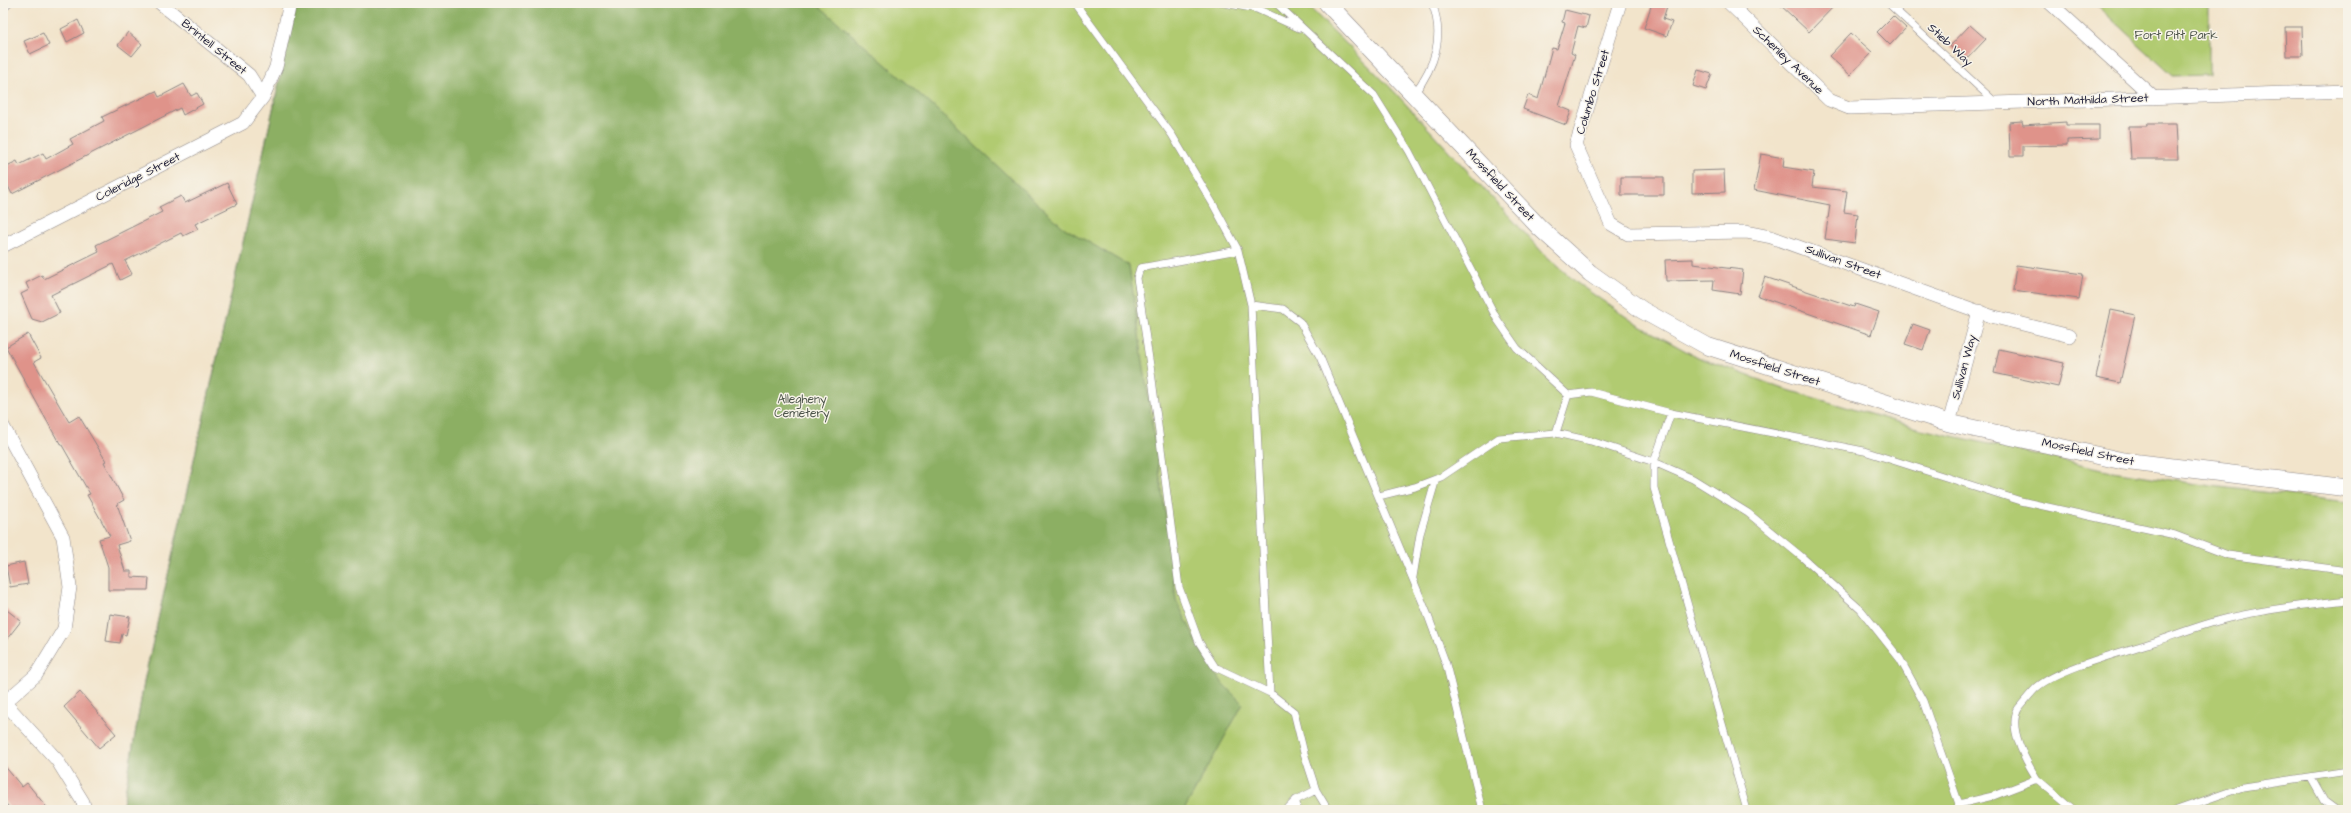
<svg xmlns="http://www.w3.org/2000/svg" width="2351" height="813" viewBox="0 0 2351 813" font-family="'Architects Daughter',sans-serif">
	<style>
		.green { fill: #b1cb71; stroke: #6a7656 }
		.forest { fill: #8caf63; stroke: #57684f }
		.building { fill: #df938a }
		.lines { fill: none; stroke-linecap: round; stroke-linejoin: round }
		.service-casing { stroke: #8a8383; stroke-width: 8 }
		.minor-casing { stroke: #8a8383; stroke-width: 14 }
		.tertiary-casing { stroke: #8a8383; stroke-width: 18 }
		.service { stroke: #fff; stroke-width: 7 }
		.minor { stroke: #fff; stroke-width: 13 }
		.tertiary { stroke: #fff; stroke-width: 17 }
		.labels { text-anchor: middle; dominant-baseline: central; stroke-width: 3; stroke-linejoin: round; paint-order: stroke }
		.park-label { font-size: 12px; fill: #4d554b; stroke: #f7f3e8 }
		.street-label { font-size: 12px; fill: #22223b; stroke: #f7f3e8 }
	</style>
	<rect width="100%" height="100%" fill="#f7f3e8"/>
	<filter id="ink" filterUnits="userSpaceOnUse"><feTurbulence type="fractalNoise" baseFrequency=".025" numOctaves="2"/><feDisplacementMap in="SourceGraphic" scale="8" xChannelSelector="R" yChannelSelector="G"/><feConvolveMatrix kernelMatrix="1 2 1 2 8 2 1 2 1" color-interpolation-filters="sRGB"/></filter>
	<filter id="wash" filterUnits="userSpaceOnUse"><feTurbulence type="fractalNoise" baseFrequency=".012" numOctaves="4" result="noise"/><feDisplacementMap in="SourceGraphic" scale="16" xChannelSelector="R" yChannelSelector="G"/><feGaussianBlur stdDeviation="0.9" result="paint"/><feColorMatrix in="noise" values="0 0 0 0 0 0 0 0 0 0 0 0 0 0 0 0 0 1.4 0 .05"/><feComposite in="paint" operator="in"/></filter>
	<g filter="url(#wash)">
		<rect width="100%" height="100%" fill="#f2e4cb"/>
		<!-- green -->
		<path class="green" d="M297,3H1305L1390,87L1544,254L1577,283L1635,323L1695,356L1781,388L1921,429L2112,471L2211,486L2348,502V810H122L145,677Z
			M2094,3H2209V75L2173,76Z"/>
		<!-- forest -->
		<path class="forest" d="M297,3H816L925,99L1063,227L1129,266L1170,545L1176,600L1202,652L1223,684L1243,704L1184,810H122L145,677Z"/>
		<g id="blocks">
			<!-- building -->
			<path class="building" d="M1652,3H1668L1663,19L1672,22L1667,36L1644,28Z
				M1778,3H1837L1809,32Z
				M1565,10L1589,16L1586,28L1578,26L1571,53L1575,55L1559,106L1571,111L1566,125L1523,109L1528,95L1538,99L1552,48L1557,49L1565,23L1562,22Z
				M1893,16L1906,28L1890,45L1877,32Z
				M78,20L84,33L67,42L61,29Z
				M1970,25L1986,39L1965,61L1950,46Z
				M2285,27H2302L2303,56H2286Z
				M128,32L142,44L132,56L118,45Z
				M43,33L49,45L30,54L24,41Z
				M1851,33L1872,52L1850,75L1829,56Z
				M1698,70L1712,74L1706,90L1693,86Z
				M184,84L191,96L197,93L203,104L183,115L180,108L12,194L3,176V168L17,161L19,165L43,153L46,159L73,144L70,139L104,121L102,117L156,91L159,97Z
				M2022,121L2023,125L2066,122V125H2099V139L2067,140V145L2023,146V156H2010L2009,122Z
				M2147,124H2176L2178,159H2131L2129,126H2147Z
				M1761,154L1784,158L1783,167L1814,172L1812,187L1847,191L1844,212L1858,214L1855,243L1825,239L1830,205L1754,190Z
				M1724,170L1725,192L1692,193V171Z
				M1621,177H1664V195H1621Z
				M227,183L237,204L195,224L198,229L183,236L181,233L125,261L132,274L120,280L113,264L51,295L60,313L42,322L32,319L21,294L29,290L26,283L42,275L44,279L99,252L96,245L162,212L159,207L181,196L185,203Z
				M1693,259V264L1743,270L1740,294L1713,290L1714,280L1666,281L1665,260Z
				M2016,265L2083,274L2079,299L2013,290Z
				M1765,277L1854,307L1855,304L1879,312L1871,335L1758,296Z
				M2111,310L2135,315L2120,383L2096,378Z
				M1913,324L1930,330L1923,350L1905,344Z
				M28,334L41,358L34,362L69,422L79,416L106,461L104,462L124,500L117,504L130,541L117,545L125,571H131V577L149,578L148,590H108V567L99,539L110,536L87,495L90,494L59,440L58,441L6,347Z
				M1999,349L2064,363L2058,387L1994,373Z
				M24,562L28,584L10,587L6,566Z
				M3,607L21,621L3,644Z
				M110,614L130,617L126,635L122,634L120,643L106,641Z
				M80,692L116,734L99,748L64,707Z
				M3,764L22,787L27,783L49,810H11L3,800Z"/>
		</g>
	</g>
	<g filter="url(#ink)">
		<use href="#blocks" fill-opacity="0" stroke="#8a8383" stroke-width="1"/>
		<g class="lines">
			<defs>
				<path id="service" d="M1075,3L1172,135L1213,204L1238,250L1251,305L1270,693L1294,712L1304,753L1316,790L1328,810
					M1224,3L1257,9L1299,28
					M1276,3L1374,95L1409,151L1497,319L1517,348L1568,395L1591,392L1671,413L1654,462V488L1747,810
					M1888,3L1995,102
					M1414,94C1435,66 1445,37 1432,3
					M1238,250L1140,268L1137,278L1152,379L1179,587L1199,642L1215,667L1270,693
					M1251,305L1283,309L1300,322L1320,357L1427,613L1446,664L1482,810
					M1671,413L1864,451L2021,501L2175,535L2228,555L2348,571
					M1556,433L1568,395
					M1379,496L1415,487L1441,477L1499,438L1556,433L1591,441L1654,462L1693,479L1748,513L1802,557L1861,610L1900,659L1923,701L1959,804L1957,810
					M1413,577L1420,534L1436,479
					M2311,778L2324,801L2336,810
					M2037,779C2027,763 2007,729 2018,709C2023,703 2030,694 2036,688C2059,668 2123,652 2154,642C2178,634 2203,624 2229,618C2267,609 2308,604 2348,600
					M1296,800L1297,810
					M1959,804L1993,796L2037,779L2074,810
					M1286,810L1296,800L1316,790
					M2177,810L2243,787L2348,771"/>
				<path id="minor" d="M160,3L249,75L263,97
					M1620,3L1576,145L1611,224L1628,234L1746,232L1771,237L1991,316L2070,336
					M1729,3L1829,100L1849,108L2348,91
					M2050,3L2154,98
					M3,4L5,3
					M3,246L243,123L263,97L276,67L290,3
					M1949,423L1979,311
					M3,426L63,537L70,587L64,629L36,675L3,704
					M3,701L57,760L83,802L85,810"/>
				<path id="tertiary" d="M1327,3L1540,228L1590,273L1642,310L1707,346L1949,423L2123,461L2348,488"/>
			</defs>
			<!-- service casing -->
			<use href="#service" class="service-casing"/>
			<!-- minor casing -->
			<use href="#minor" class="minor-casing"/>
			<!-- tertiary casing -->
			<use href="#tertiary" class="tertiary-casing"/>
			<!-- service -->
			<use href="#service" class="service"/>
			<!-- minor -->
			<use href="#minor" class="minor"/>
			<!-- tertiary -->
			<use href="#tertiary" class="tertiary"/>
		</g>
	</g>
	<g class="labels">
		<!-- park labels -->
		<g class="park-label">
			<text x="2176" y="35">Fort Pitt Park</text>
			<text x="802" y="399">Allegheny<tspan x="802" dy="14">Cemetery</tspan></text>
		</g>
		<!-- street labels -->
		<g class="street-label">
			<text transform="translate(1950 45) rotate(43)">Stieb Way</text>
			<text transform="translate(214 47) rotate(39)">Brintell Street</text>
			<text transform="translate(1788 60) rotate(44)">Schenley Avenue</text>
			<text transform="translate(1593 92) rotate(-73)">Columbo Street</text>
			<text transform="translate(2088 100) rotate(-2)">North Mathilda Street</text>
			<text transform="translate(138 177) rotate(-27)">Coleridge Street</text>
			<text transform="translate(1500 185) rotate(47)">Mossfield Street</text>
			<text transform="translate(1843 262) rotate(20)">Sullivan Street</text>
			<text transform="translate(1964 367) rotate(-75)">Sullivan Way</text>
			<text transform="translate(1775 368) rotate(18)">Mossfield Street</text>
			<text transform="translate(2088 452) rotate(12)">Mossfield Street</text>
		</g>
	</g>
	<!-- margin -->
	<rect width="2351" height="813" fill="none" stroke="#f7f3e8" stroke-width="16"/>
</svg>
